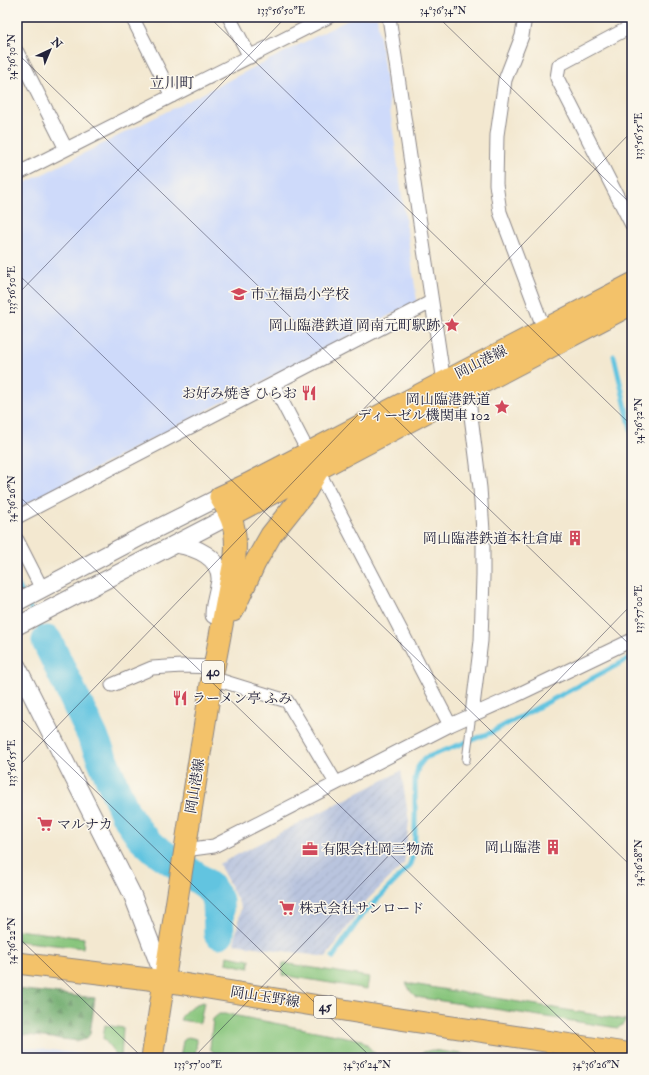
<svg xmlns="http://www.w3.org/2000/svg" width="649" height="1075" viewBox="0 0 649 1075" font-family="'IM FELL Double Pica','Noto Serif JP',serif">
	<style>
		.built { fill: #cedafa }
		.industrial { fill: url(#industrial-furrows) }
		.green { fill: #87c57c; stroke: #54745c }
		.forest { fill: url(#forest-firs); stroke: #486654 }
		.lines { fill: none; stroke-linecap: round; stroke-linejoin: round }
		.stream { stroke: #62c4e0; stroke-width: 5 }
		.river { stroke: #62c4e0; stroke-width: 31 }
		.service-casing { stroke: #8a8586; stroke-width: 9 }
		.minor-casing { stroke: #8a8586; stroke-width: 15 }
		.tertiary-casing { stroke: #8a8586; stroke-width: 19 }
		.primary-casing { stroke: #8a8586; stroke-width: 23 }
		.service { stroke: #fff; stroke-width: 7 }
		.minor { stroke: #fff; stroke-width: 13 }
		.tertiary { stroke: #fff; stroke-width: 17 }
		.primary { stroke: #f3c26a; stroke-width: 21 }
		.ticks { fill: none; stroke: #22223b; stroke-width: 1; stroke-opacity: 0.45 }
		.labels { text-anchor: middle; dominant-baseline: central; stroke-width: 3; stroke-linejoin: round; paint-order: stroke }
		.shield { fill: #fbf7ec; stroke: #636270; stroke-width: 1 }
		.shield-label { font-size: 13px; font-weight: bold; fill: #22223b }
		.poi-label { font-size: 14px; fill: #22223b; stroke: #fbf7ec; text-anchor: start }
		.street-label { font-size: 14px; fill: #22223b; stroke: #fbf7ec }
		.neighbourhood-label { font-size: 15px; fill: #22223b; stroke: #fbf7ec }
		.neatline { fill: none; stroke: #22223b; stroke-width: 1.5 }
		.ticks-label { font-size: 10px; text-anchor: middle; fill: #22223b }
	</style>
	<defs>
		<pattern id="industrial-furrows" width="10" height="10" patternUnits="userSpaceOnUse"><rect width="10" height="10" fill="#b9c4de"/><path d="M-1 1l2-2M0 10L10 0M9 11l2-2" fill="none" stroke="#9fa8bf"/></pattern>
		<pattern id="forest-firs" width="22" height="20" patternUnits="userSpaceOnUse"><rect width="22" height="20" fill="#6daa6c"/><path d="M5 1l3.5 6h-7zM16 11l3.5 6h-7z" fill="#598a5a"/></pattern>
	</defs>
	<rect width="100%" height="100%" fill="#fbf7ec"/>
	<filter id="ink" filterUnits="userSpaceOnUse"><feTurbulence type="fractalNoise" baseFrequency=".025" numOctaves="2"/><feDisplacementMap in="SourceGraphic" scale="8" xChannelSelector="R" yChannelSelector="G"/><feConvolveMatrix kernelMatrix="1 2 1 2 8 2 1 2 1" color-interpolation-filters="sRGB"/></filter>
	<filter id="wash" filterUnits="userSpaceOnUse"><feTurbulence type="fractalNoise" baseFrequency=".012" numOctaves="4" result="noise"/><feDisplacementMap in="SourceGraphic" scale="16" xChannelSelector="R" yChannelSelector="G"/><feGaussianBlur stdDeviation="0.9" result="paint"/><feColorMatrix in="noise" values="0 0 0 0 0 0 0 0 0 0 0 0 0 0 0 0 0 1.4 0 .05"/><feComposite in="paint" operator="in"/></filter>
	<g filter="url(#wash)">
		<rect width="100%" height="100%" fill="#f3e8d0"/>
		<!-- built -->
		<path class="built" d="M354,17H377L417,301L17,509V187Z
			M17,1046L102,1056L104,1058H17Z"/>
		<!-- industrial -->
		<path class="industrial" d="M401,771L409,821L404,864L368,899L326,957L234,944L241,907L219,864Z"/>
		<!-- green -->
		<path class="green" d="M17,930L84,938L83,948L17,941Z
			M227,956L250,960L249,968L226,963Z
			M283,963L369,977L367,989L282,975Z
			M406,983L626,1020L622,1025L618,1028L416,997L411,992Z
			M204,1002L200,1023L180,1020C184,1010 193,1004 204,1002Z
			M219,1014H227L362,1040L379,1058H238C228,1057 215,1057 210,1048L213,1019Z
			M105,1025L123,1028L121,1058H119L103,1038Z
			M188,1037L197,1039L195,1058H180L183,1041Z
			M432,1050L490,1058H415L424,1052Z"/>
		<!-- forest -->
		<path class="forest" d="M17,989L95,998L90,1034L86,1039L79,1041L17,1034Z"/>
		<g class="lines">
			<!-- stream -->
			<path class="stream" d="M614,356L632,434
				M17,583L47,641
				M333,957L362,915L409,867L414,852L415,833V779L418,767L425,758L490,733L632,657"/>
			<!-- river -->
			<path class="river" d="M47,641L94,739L125,813L141,836L155,849L209,886L218,900L219,933"/>
		</g>
	</g>
	<g filter="url(#ink)">
		<g class="lines">
			<defs>
				<path id="service" d="M466,760L472,714"/>
				<path id="minor" d="M132,17L172,96
					M229,17L250,57
					M389,17L445,389
					M525,17L522,36L505,80L497,135L496,184L500,212L547,337
					M632,26L559,65L557,78L632,225
					M17,52L66,149
					M17,174L328,17
					M273,384L450,725
					M467,384L480,488L483,531V576L481,641L472,714
					M17,517L431,302
					M17,540L42,589
					M212,678L287,701L336,783
					M112,685L152,668L182,666L214,667
					M185,850L214,846L450,725L515,696L632,640"/>
				<path id="tertiary" d="M176,544C195,547 222,557 220,581C218,592 214,603 214,615
					M17,602L144,535L220,497
					M17,626L231,515
					M17,666L132,894L165,980"/>
				<path id="primary" d="M231,515L632,304
					M233,611L255,563L271,535L306,491L318,470
					M17,963L165,981L399,1019L632,1054
					M152,1058L212,678L235,556C237,530 233,519 220,497L248,484L632,284"/>
			</defs>
			<!-- service casing -->
			<use href="#service" class="service-casing"/>
			<!-- minor casing -->
			<use href="#minor" class="minor-casing"/>
			<!-- tertiary casing -->
			<use href="#tertiary" class="tertiary-casing"/>
			<!-- primary casing -->
			<use href="#primary" class="primary-casing"/>
			<!-- service -->
			<use href="#service" class="service"/>
			<!-- minor -->
			<use href="#minor" class="minor"/>
			<!-- tertiary -->
			<use href="#tertiary" class="tertiary"/>
			<!-- primary -->
			<use href="#primary" class="primary"/>
		</g>
	</g>
	<!-- ticks -->
	<path class="ticks" d="M209,17L632,426M438,17L632,205M17,53L632,647M17,273L632,867M17,295L286,17M17,494L601,1058M17,715L372,1058M17,768L632,131M17,936L143,1058M193,1058L632,604"/>
	<!-- icons -->
	<defs>
		<symbol id="school-bare" viewBox="-9 -9 18 18"><path d="M0-5L7-2L0 1L-7-2ZM-4 1L0 2.5L4 1V4Q0 6-4 4Z" fill="#d1495b" stroke="#fbf7ec" stroke-width="2.5" paint-order="stroke"/></symbol>
		<symbol id="sight-bare" viewBox="-9 -9 18 18"><path d="M0-6L1.8-2.2L6-1.7L2.9 1.2L3.7 5.4L0 3.3L-3.7 5.4L-2.9 1.2L-6-1.7L-1.8-2.2Z" fill="#d1495b" stroke="#fbf7ec" stroke-width="2.5" paint-order="stroke"/></symbol>
		<symbol id="restaurant-bare" viewBox="-9 -9 18 18"><path d="M-5-6h1v4h1v-4h1v4h1v-4h1v5L-1.5 .5V6h-2V.5L-5-1ZM5-6V6H3V1.5H1.5Q1.5-4 5-6Z" fill="#d1495b" stroke="#fbf7ec" stroke-width="2.5" paint-order="stroke"/></symbol>
		<symbol id="building-bare" viewBox="-9 -9 18 18"><path d="M-4-6H4V6H1V3H-1V6H-4ZM-2.5-4.3h1.7v1.8h-1.7ZM.8-4.3h1.7v1.8H.8ZM-2.5-1h1.7V.8h-1.7ZM.8-1h1.7V.8H.8Z" fill="#d1495b" stroke="#fbf7ec" stroke-width="2.5" paint-order="stroke"/></symbol>
		<symbol id="supermarket-bare" viewBox="-9 -9 18 18"><path d="M-6-5.5h2.5l.6 2H6L4.5 2H-2.5L-4.4-4H-6ZM-1.5 3.2a1.3 1.3 0 1 0 .1 0ZM3 3.2a1.3 1.3 0 1 0 .1 0Z" fill="#d1495b" stroke="#fbf7ec" stroke-width="2.5" paint-order="stroke"/></symbol>
		<symbol id="office-bare" viewBox="-9 -9 18 18"><path d="M-6-3h4V-5.5h4V-3h4V5H-6ZM-1-4.5V-3h2v-1.5ZM-6 0V1H6V0Z" fill="#d1495b" stroke="#fbf7ec" stroke-width="2.5" paint-order="stroke"/></symbol>
	</defs>
	<g fill-rule="evenodd">
		<use href="#school-bare" x="228" y="283" width="22" height="22"/>
		<use href="#sight-bare" x="441" y="314" width="22" height="22"/>
		<use href="#restaurant-bare" x="298" y="382" width="22" height="22"/>
		<use href="#sight-bare" x="491" y="396" width="22" height="22"/>
		<use href="#building-bare" x="564" y="527" width="22" height="22"/>
		<use href="#restaurant-bare" x="169" y="687" width="22" height="22"/>
		<use href="#supermarket-bare" x="34" y="813" width="22" height="22"/>
		<use href="#building-bare" x="542" y="836" width="22" height="22"/>
		<use href="#office-bare" x="299" y="838" width="22" height="22"/>
		<use href="#supermarket-bare" x="276" y="897" width="22" height="22"/>
	</g>
	<g class="labels">
		<!-- shield labels -->
		<g class="shield">
			<rect x="202" y="661" width="22" height="22" rx="3"/>
			<rect x="314" y="996" width="22" height="22" rx="3"/>
		</g>
		<g class="shield-label">
			<text x="213" y="672">40</text>
			<text x="325" y="1007">45</text>
		</g>
		<!-- poi labels -->
		<g class="poi-label">
			<text x="251" y="294">市立福島小学校</text>
			<text x="440" y="325" text-anchor="end">岡山臨港鉄道 岡南元町駅跡</text>
			<text x="297" y="393" text-anchor="end">お好み焼き ひらお</text>
			<text x="490" y="399" text-anchor="end">岡山臨港鉄道<tspan x="490" dy="16">ディーゼル機関車 102</tspan></text>
			<text x="563" y="538" text-anchor="end">岡山臨港鉄道本社倉庫</text>
			<text x="192" y="698">ラーメン亭 ふみ</text>
			<text x="57" y="824">マルナカ</text>
			<text x="541" y="847" text-anchor="end">岡山臨港</text>
			<text x="322" y="849">有限会社岡三物流</text>
			<text x="299" y="908">株式会社サンロード</text>
		</g>
		<!-- street labels -->
		<g class="street-label">
			<text transform="translate(481 362) rotate(-27)">岡山港線</text>
			<text transform="translate(195 786) rotate(-81)">岡山港線</text>
			<text transform="translate(265 997) rotate(9)">岡山玉野線</text>
		</g>
		<!-- neighbourhood labels -->
		<g class="neighbourhood-label">
			<text x="172" y="83">立川町</text>
		</g>
	</g>
	<!-- margin -->
	<rect width="649" height="1075" fill="none" stroke="#fbf7ec" stroke-width="44"/>
	<!-- north arrow -->
	<g transform="translate(50 50) rotate(44)" stroke="#fbf7ec" stroke-width="3" paint-order="stroke">
	<path d="M0-3L7 15L0 10L-7 15Z" fill="#22223b"/>
	<text y="-6" font-size="11" font-weight="bold" text-anchor="middle" fill="#22223b">N</text>
	</g>
	<rect x="22" y="22" width="605" height="1031" class="neatline"/>
	<g class="ticks-label">
		<text x="281" y="14">133°56'50"E</text>
		<text x="443" y="14">34°36'34"N</text>
		<text transform="translate(11 57) rotate(-90)" y="4">34°36'30"N</text>
		<text transform="translate(638 136) rotate(-90)" y="4">133°56'55"E</text>
		<text transform="translate(11 290) rotate(-90)" y="4">133°56'50"E</text>
		<text transform="translate(638 421) rotate(-90)" y="4">34°36'32"N</text>
		<text transform="translate(11 499) rotate(-90)" y="4">34°36'26"N</text>
		<text transform="translate(638 609) rotate(-90)" y="4">133°57'00"E</text>
		<text transform="translate(11 763) rotate(-90)" y="4">133°56'55"E</text>
		<text transform="translate(638 863) rotate(-90)" y="4">34°36'28"N</text>
		<text transform="translate(11 941) rotate(-90)" y="4">34°36'22"N</text>
		<text x="198" y="1068">133°57'00"E</text>
		<text x="367" y="1068">34°36'24"N</text>
		<text x="596" y="1068">34°36'26"N</text>
	</g>
</svg>
